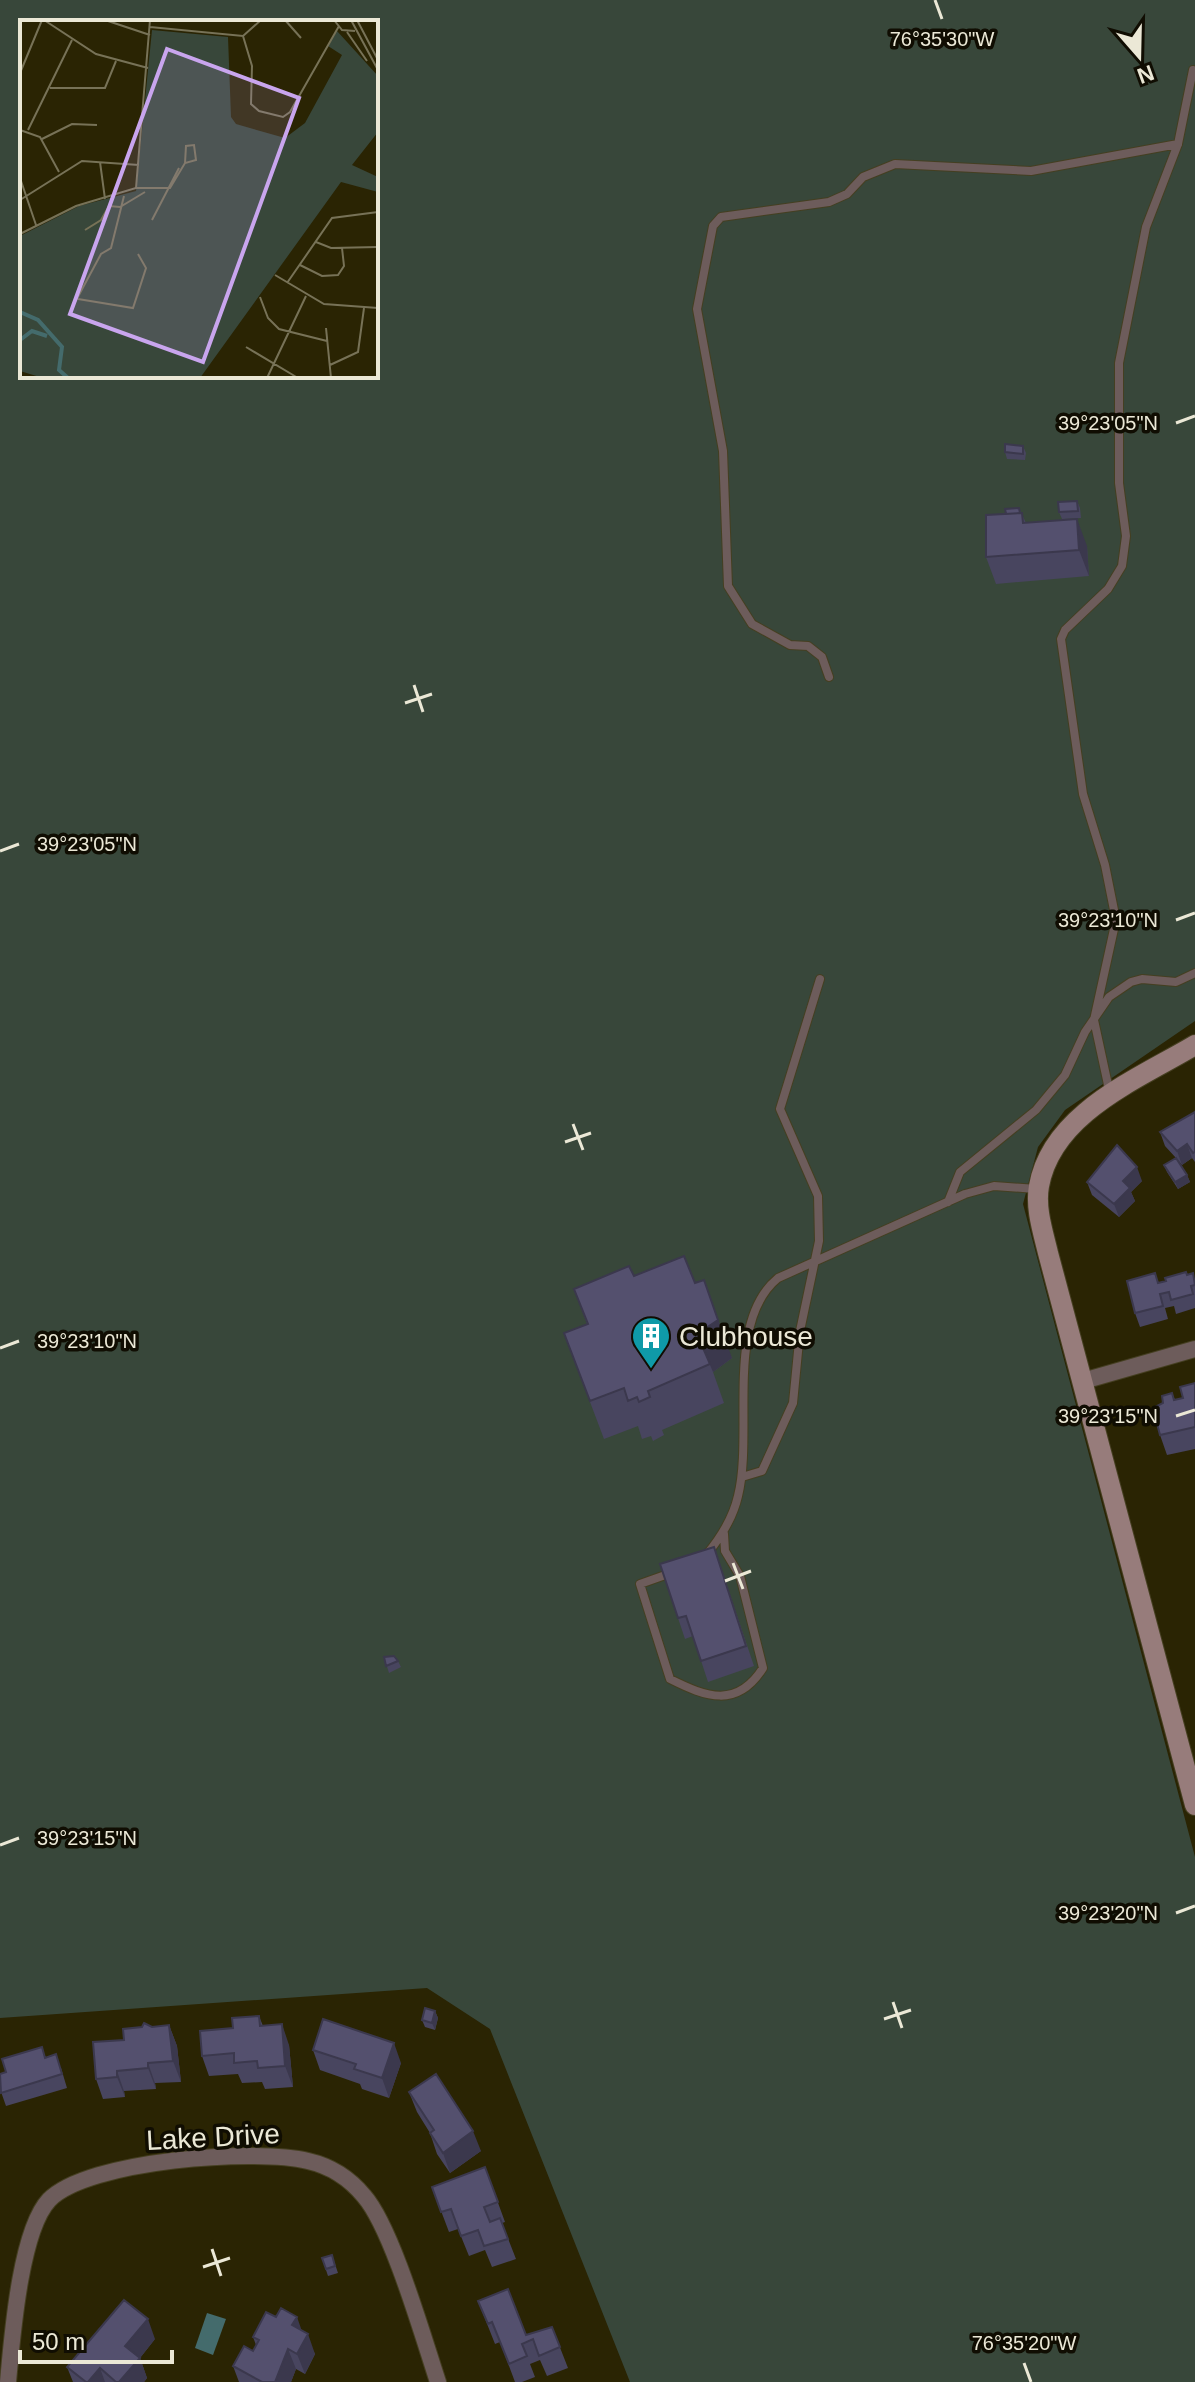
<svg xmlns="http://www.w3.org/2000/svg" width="1195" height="2382" viewBox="0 0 1195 2382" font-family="Arial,sans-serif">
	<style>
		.green { fill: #38473a; fill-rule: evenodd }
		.water { fill: #446b6c }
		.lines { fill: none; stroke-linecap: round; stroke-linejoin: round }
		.lane-casing { stroke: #453f21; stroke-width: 10 }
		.street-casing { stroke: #453f21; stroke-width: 18 }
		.secondary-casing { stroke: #453f21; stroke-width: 22 }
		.lane { stroke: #6d5c5b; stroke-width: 8 }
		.street { stroke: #6d5c5b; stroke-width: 16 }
		.secondary { stroke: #977c7b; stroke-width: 20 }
		.wall { fill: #48455f }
		.shaded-wall { fill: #3b384d }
		.building { fill: #54506e; stroke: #3b384d; stroke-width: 2 }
		.ticks { fill: none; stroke: #ebe8d6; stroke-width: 3 }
		.labels { text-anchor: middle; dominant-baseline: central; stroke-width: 7; stroke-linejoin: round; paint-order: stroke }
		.poi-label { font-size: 28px; fill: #ebe8d6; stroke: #100d02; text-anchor: start }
		.street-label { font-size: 28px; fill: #ebe8d6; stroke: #100d02 }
		.inset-river { fill: none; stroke: #446b6c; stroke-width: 4 }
		.inset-road { fill: none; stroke: #777257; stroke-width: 2 }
		.view { fill: #c9a5ee; fill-opacity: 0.15; stroke: #c9a5ee; stroke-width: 4 }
		.inset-edge { fill: none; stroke: #ebe8d6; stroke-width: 4 }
		.ticks-label { font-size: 20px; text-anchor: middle; fill: #ebe8d6; stroke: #100d02; stroke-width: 7; stroke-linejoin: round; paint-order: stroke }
	</style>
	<rect width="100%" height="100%" fill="#2a2403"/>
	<!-- green -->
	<path class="green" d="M0,0H1195V1021L1065,1110L1038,1147L1023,1204L1195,1857V2382H630L490,2029L427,1988L0,2018ZM22,22H376V376H22Z"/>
	<!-- water -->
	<path class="water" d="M207,2313L226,2319L213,2355L195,2348Z"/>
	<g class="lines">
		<defs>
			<path id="lane" d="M829,677L822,657L808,646L790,645L752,624L728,586L723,451L697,309L713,226L721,217L829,202L847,194L863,177L895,164L1031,171L1178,144
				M1110,1094L1094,1020L1114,929V910L1105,865L1083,794L1061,639L1065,630L1108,589L1122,566L1126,536L1119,483V363L1146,227L1178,144L1193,70
				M948,1202L960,1172L1036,1110L1065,1075L1085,1032L1109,997L1131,982L1142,979L1176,982L1195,973
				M742,1477L762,1471L793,1403L800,1331L819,1241L818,1196L780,1109L820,979
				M707,1554C721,1537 733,1518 738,1496C754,1432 724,1322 778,1278L965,1194L994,1186L1037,1189
				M671,1573L640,1584L670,1679C706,1697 737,1709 763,1668L740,1576L725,1551L724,1534"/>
			<path id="street" d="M1083,1381L1195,1349
				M8,2382C12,2339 20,2231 49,2200C88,2160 256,2148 308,2161C330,2166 350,2179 364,2196C392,2228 423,2337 438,2382"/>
			<path id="secondary" d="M1195,1045C1138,1079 1052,1113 1039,1186C1035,1208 1043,1232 1048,1253L1195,1805"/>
		</defs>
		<!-- lane casing -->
		<use href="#lane" class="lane-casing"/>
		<!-- street casing -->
		<use href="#street" class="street-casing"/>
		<!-- secondary casing -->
		<use href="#secondary" class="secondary-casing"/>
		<!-- lane -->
		<use href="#lane" class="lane"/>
		<!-- street -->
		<use href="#street" class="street"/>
		<!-- secondary -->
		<use href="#secondary" class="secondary"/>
	</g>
	<!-- wall -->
	<path class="wall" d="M1023,446L1026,453L1025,460L1007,459L1005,452Z
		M1077,501L1080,508L1081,518L1062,519L1059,512Z
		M1019,508L1026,523L1087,546L1089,576L996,584L986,557L1006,514Z
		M1195,1112V1162L1192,1158L1182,1165L1177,1159L1187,1175L1190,1182L1178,1189L1167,1172L1164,1165L1176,1158L1165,1146L1160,1132Z
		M1142,1181L1131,1192L1135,1201L1119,1217L1092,1195L1087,1182Z
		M1187,1275L1195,1279V1308L1176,1314L1174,1306L1165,1308L1168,1319L1140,1327L1135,1313L1159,1283Z
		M634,1276L695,1283L732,1358L713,1372L724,1403L662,1430L664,1435L653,1441L651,1436L642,1439L638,1426L604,1439L564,1333L587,1324L574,1289Z
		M1195,1383V1449L1167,1455L1160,1435L1163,1403L1172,1393L1175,1400L1183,1398Z
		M714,1547L754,1666L708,1682L693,1636L685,1639L678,1618Z
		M384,1657L398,1661L401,1667L389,1673Z
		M435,2011L438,2018L435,2030L425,2027L422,2020Z
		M259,2016L263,2026L289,2045L293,2087L265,2089L262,2082L242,2083L238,2074L209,2076L202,2056Z
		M169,2025L177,2046L181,2082L155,2083L156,2089L124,2091L125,2097L103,2099L96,2079L124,2040L152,2027Z
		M313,2050L401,2063L389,2098L362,2089L360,2084L320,2070Z
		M61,2068L67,2088L6,2106L0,2089Z
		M409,2092L481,2151L450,2173L437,2154L430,2133L417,2112Z
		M485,2167L505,2222L502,2223L516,2259L492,2267L485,2250L469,2256L458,2229L449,2232L432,2187Z
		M332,2255L338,2273L328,2276L322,2258Z
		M478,2301L526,2335L552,2327L568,2368L547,2376L540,2360L530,2364L535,2377L522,2382H515L500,2342L495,2344Z
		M302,2330L315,2354L305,2374L296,2369L291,2382H239L233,2366L253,2351L256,2345L253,2337Z
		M155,2339L140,2358L147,2378L144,2382H73L67,2367Z"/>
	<!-- shaded-wall -->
	<path class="shaded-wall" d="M1077,519L1087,546L1089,576L1079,550Z
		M1187,1144L1192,1158L1182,1165L1177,1151Z
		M1137,1167L1142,1181L1131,1192L1135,1201L1119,1217L1114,1204L1123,1181Z
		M1187,1175L1190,1182L1178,1189L1175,1182Z
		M704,1280L732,1358L713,1372L697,1334Z
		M435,2011L438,2018L435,2030L432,2023Z
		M282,2024L289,2045L293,2087L285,2066Z
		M169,2025L177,2046L181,2082L173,2061Z
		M394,2043L401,2063L389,2098L382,2078Z
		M148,2063L155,2083L156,2089L148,2068Z
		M117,2071L124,2091L125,2097L117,2077Z
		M473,2131L481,2151L450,2173L443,2153Z
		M297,2317L304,2337L292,2325Z
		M148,2319L155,2339L140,2358L147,2378L144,2382H119L125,2346Z
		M308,2334L315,2354L305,2374L297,2354Z
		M288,2349L296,2369L291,2382H275Z
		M100,2368L105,2382H88Z"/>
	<!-- building -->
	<path class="building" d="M1005,444L1023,446V454L1005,452Z
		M1077,501L1078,511L1059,512L1058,502Z
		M1019,508L1020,513L1006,514L1005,509Z
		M1022,513L1023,523L1077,519L1079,550L986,557V515Z
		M1195,1112V1152L1193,1153L1187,1144L1177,1151L1160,1132Z
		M1117,1145L1137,1167L1123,1181L1130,1188L1114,1204L1087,1182Z
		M1176,1158L1187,1175L1175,1182L1164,1165Z
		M684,1256L695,1283L704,1280L718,1320L697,1334L710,1364L648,1391L650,1397L639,1402L637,1397L628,1401L624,1388L590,1401L564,1333L588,1324L574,1289L629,1266L634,1276Z
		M1186,1272L1187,1275L1193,1273L1195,1285L1191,1286L1193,1294L1171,1300L1169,1292L1160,1294L1163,1306L1135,1313L1127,1281L1155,1273L1158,1283L1166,1281L1165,1278Z
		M1195,1383V1427L1160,1435L1153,1408L1163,1403L1162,1396L1172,1393L1174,1400L1183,1398L1180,1387Z
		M714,1547L746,1646L701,1661L686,1616L678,1618L660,1564Z
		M394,1656L398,1661L386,1666L384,1657Z
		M425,2008L435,2011L432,2023L422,2020Z
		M259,2016L260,2026L282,2024L285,2066L258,2068L257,2061L234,2063V2053L202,2056L200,2031L233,2028L232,2018Z
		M323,2019L394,2043L382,2078L354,2069L356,2064L313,2050Z
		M144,2023L152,2027L169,2025L173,2061L148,2063V2068L117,2071V2077L96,2079L93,2042L124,2040L123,2029L142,2027Z
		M42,2047L45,2058L56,2054L62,2074L1,2093L0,2074L6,2072L2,2059Z
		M436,2074L473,2131L443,2153L430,2133L434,2130L409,2092Z
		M485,2167L498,2202L484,2207L490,2222L500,2218L508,2239L484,2246L478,2230L461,2236L451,2209L441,2212L432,2187Z
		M332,2255L335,2266L326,2269L322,2258Z
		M508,2289L526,2335L552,2327L560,2347L539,2356L533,2339L522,2344L527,2356L509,2364L492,2322L488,2324L478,2301Z
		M124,2300L148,2319L125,2346L140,2358L119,2382H116L100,2368L88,2382H86L67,2367Z
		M281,2308L297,2317L292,2325L308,2334L297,2354L288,2349L275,2382H262L233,2366L244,2346L253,2351L259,2340L253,2337L266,2312L276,2317Z"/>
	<!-- ticks -->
	<path class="ticks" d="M935,0L942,19M1176,423L1195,416M414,685L423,712M405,703L432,694M0,851L19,844M1176,920L1195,913M573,1124L583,1150M565,1142L591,1133M0,1348L19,1341M1176,1416L1195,1410M733,1563L743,1589M725,1581L751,1571M0,1845L19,1838M1176,1913L1195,1906M893,2002L902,2028M884,2019L911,2010M212,2249L221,2276M203,2267L230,2258M1024,2363L1031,2382"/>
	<!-- icons -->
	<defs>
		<symbol id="building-pin" viewBox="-11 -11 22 30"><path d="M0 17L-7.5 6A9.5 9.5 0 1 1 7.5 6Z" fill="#0f9aa8" stroke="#100d02"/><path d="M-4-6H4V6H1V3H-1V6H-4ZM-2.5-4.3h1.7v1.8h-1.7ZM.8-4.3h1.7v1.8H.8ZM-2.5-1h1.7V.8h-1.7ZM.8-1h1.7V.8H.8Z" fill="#fff"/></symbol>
	</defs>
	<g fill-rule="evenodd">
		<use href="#building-pin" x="629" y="1314" width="44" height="60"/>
	</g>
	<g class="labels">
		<!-- poi labels -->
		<g class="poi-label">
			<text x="679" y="1336">Clubhouse</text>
		</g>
		<!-- street labels -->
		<g class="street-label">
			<text transform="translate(213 2137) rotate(-3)">Lake Drive</text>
		</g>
	</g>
	<!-- overview -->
	<g transform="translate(20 20)">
		<rect width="358" height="358" fill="#2a2403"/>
		<path d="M132,10L208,17L211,97L216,104L265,118L285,103L322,35L308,26L317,11L358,56V112L332,145L358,157V172L321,162L180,358H23L0,351V216L59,186L116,171Z" fill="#38473a"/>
		<path class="inset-river" d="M0,292L18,300L42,327L39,350L48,358M0,320L12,311L27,316"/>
		<path class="inset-road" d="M24,0L76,34L128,48M85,0L130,15M265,0L281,18M314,0L322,10L335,11M331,0L358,50M337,0L358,40M130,7L223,16L241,0M327,12L347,41M223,16L232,46L231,84L239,91L263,97L270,92L319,6M0,53L22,0M30,68H85L96,41M0,110L20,117L39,152M8,110L52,20M22,119L52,104L77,105M80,142L85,179M0,158L16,205M116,168H150L165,143L176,140L174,125L166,126L165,143M0,180L62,141L119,145M132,200L159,148M65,210L81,200L89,186L100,187L125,172M0,214L56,186L116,168L130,0M296,222L311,228L358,227M280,245L302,256L318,255L324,246L322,228M255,255L304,284L358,288M267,263L312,198L358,192M240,277L248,298L259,309L307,321M58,279L113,288L126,248L118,234M53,286L81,234L91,228L104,176M306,308L311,358M226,327L278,358M310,345L338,332L344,288M247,358L286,276"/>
		<path class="view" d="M147,29L279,78L183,342L50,294Z"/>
		<rect width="358" height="358" class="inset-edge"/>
	</g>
	<g class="ticks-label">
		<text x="942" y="46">76°35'30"W</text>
		<text x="1108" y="430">39°23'05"N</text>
		<text x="87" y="851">39°23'05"N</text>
		<text x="1108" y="927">39°23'10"N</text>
		<text x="87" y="1348">39°23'10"N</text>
		<text x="1108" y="1423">39°23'15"N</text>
		<text x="87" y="1845">39°23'15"N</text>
		<text x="1108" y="1920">39°23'20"N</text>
		<text x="1024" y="2350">76°35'20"W</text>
	</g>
	<!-- north arrow -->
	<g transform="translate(1139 56) rotate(160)" stroke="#100d02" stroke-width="6" paint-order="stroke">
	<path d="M0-6L14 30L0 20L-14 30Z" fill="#ebe8d6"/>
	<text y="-12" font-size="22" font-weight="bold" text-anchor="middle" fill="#ebe8d6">N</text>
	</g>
	<!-- scale -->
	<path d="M20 2350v12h152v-12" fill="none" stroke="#ebe8d6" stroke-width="4"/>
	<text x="32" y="2350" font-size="24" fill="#ebe8d6" stroke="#100d02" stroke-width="6" paint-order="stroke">50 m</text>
</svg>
